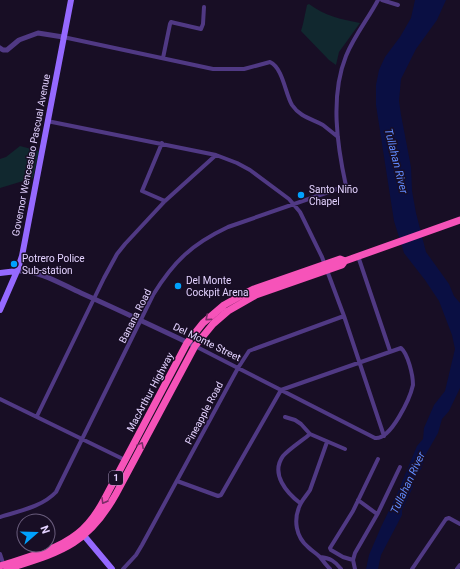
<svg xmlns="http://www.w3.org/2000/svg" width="460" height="569" viewBox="0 0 460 569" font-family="Roboto,sans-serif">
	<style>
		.green { fill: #11282f }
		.water { fill: #0a0f43 }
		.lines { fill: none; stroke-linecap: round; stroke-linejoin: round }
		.minor { stroke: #503984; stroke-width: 4 }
		.tertiary { stroke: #503984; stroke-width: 5 }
		.secondary { stroke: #9569ff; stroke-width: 6 }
		.trunk { stroke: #f653b9; stroke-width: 7 }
		.oneway { stroke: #7c2d68 }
		.poi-dot { fill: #00a1fd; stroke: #180e25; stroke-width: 1.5 }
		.labels { text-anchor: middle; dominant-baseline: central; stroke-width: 3; stroke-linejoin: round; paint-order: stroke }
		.shield { fill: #180e25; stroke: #a697be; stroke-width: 1 }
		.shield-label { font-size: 9px; font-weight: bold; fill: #e3d2ff }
		.street-label { font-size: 10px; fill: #e3d2ff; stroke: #180e25 }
		.poi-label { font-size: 10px; fill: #e3d2ff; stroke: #180e25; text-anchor: start }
		.water-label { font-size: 11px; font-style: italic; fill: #608bff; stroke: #180e25 }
	</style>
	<rect width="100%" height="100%" fill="#180e25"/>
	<!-- green -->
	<path class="green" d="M309,4C325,16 340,19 360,23L339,52L336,65L329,60L301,31L303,24L307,5Z
		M20,146L39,151L33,178L0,188V159L6,157Z"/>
	<!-- water -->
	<path class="water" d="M415,0H446L437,20L416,49L401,79L399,101L401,115L411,167L412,191L416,213L426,252L449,284L454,296L460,303V388L449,411L442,419L438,433L426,454L421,469L413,480V487L402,510V515L381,555L378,569H366L369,555L381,527L397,494L417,446L423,439L424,428L434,405L445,391L455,349L452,335L439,301L425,280L404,253L394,221L376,105V85L379,70L385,57L400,37L411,18Z"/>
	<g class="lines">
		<!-- minor -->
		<path class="minor" d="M382,0L398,5
			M63,37L213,69H244L270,62C283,68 285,93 292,105C300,117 312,119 323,125C328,129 333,133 338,137
			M163,58L170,24L171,22L175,23L201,29L203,24L204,7
			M47,121L216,155L237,163L250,170L289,199L300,212L322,257L344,316L384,436
			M162,143L142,191L165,201
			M358,256L390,351
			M0,399L125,460
			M37,416L104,278L117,254L125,244L165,201L216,155
			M285,417L295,420L301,424L310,434L345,449
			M327,442L310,490C307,495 302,500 300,505C293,520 296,537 308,547C312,551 316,553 320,557C323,561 326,565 330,569
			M177,481L218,496L221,495L281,390L401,348C408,354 413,375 413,385C410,398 391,440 375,438L195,346
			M358,500L377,514
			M300,503C287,493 270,474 283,456C289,449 303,440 310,434
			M0,517C19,511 42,507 56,492L153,295C174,261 192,244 228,227L346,186C337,145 330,96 346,56C354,36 368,19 378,0
			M0,554L4,566
			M320,557C330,558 335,561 341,569
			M353,560L343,557L331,550L330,548L353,511L378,459
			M123,569L136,555L142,545L238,368L249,351L254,349L344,316
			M355,569L353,560L355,553L378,513L400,467
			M412,569L446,519L449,518L460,524
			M457,569L460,565"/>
		<!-- tertiary -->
		<path class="tertiary" d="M0,48L3,50H7L19,40L38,33L63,37
			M17,271C39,270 61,284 81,293C119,310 157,328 195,346"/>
		<!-- secondary -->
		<path class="secondary" d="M0,273L17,271
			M0,310L17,271L22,256L71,0
			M81,532L112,569"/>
		<!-- trunk -->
		<path class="trunk" d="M0,566C25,558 57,550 77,534C89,525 97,513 104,500L187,343L203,323L224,305L242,295L254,289L340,259L345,261
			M7,569C60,552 87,546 116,494L195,346L213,324L228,311L256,295L342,265L345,261L460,220"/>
	</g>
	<!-- one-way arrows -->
	<defs><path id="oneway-chevron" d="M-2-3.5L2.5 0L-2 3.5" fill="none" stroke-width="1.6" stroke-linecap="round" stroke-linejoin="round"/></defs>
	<g class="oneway">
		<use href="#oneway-chevron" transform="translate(208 318) rotate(140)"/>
		<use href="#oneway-chevron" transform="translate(141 445) rotate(-62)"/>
		<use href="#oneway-chevron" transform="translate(104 501) rotate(120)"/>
	</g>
	<!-- markers -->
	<g class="poi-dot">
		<circle cx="301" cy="195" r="4"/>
		<circle cx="14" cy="264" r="4"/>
		<circle cx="178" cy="286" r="4"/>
	</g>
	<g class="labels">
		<!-- shield labels -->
		<rect class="shield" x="109" y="471" width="14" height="14" rx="3"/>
		<g class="shield-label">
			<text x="116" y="478">1</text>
		</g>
		<!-- street labels -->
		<g class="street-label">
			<text transform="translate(31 155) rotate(-79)">Governor Wenceslao Pascual Avenue</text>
			<text transform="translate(135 316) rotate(-63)">Banana Road</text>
			<text transform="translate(207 342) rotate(26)">Del Monte Street</text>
			<text transform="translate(150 392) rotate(-62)">MacArthur Highway</text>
			<text transform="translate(204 413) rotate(-62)">Pineapple Road</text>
		</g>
		<!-- poi labels -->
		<g class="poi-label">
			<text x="309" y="189">Santo Niño<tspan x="309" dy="12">Chapel</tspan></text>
			<text x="22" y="258">Potrero Police<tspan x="22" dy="12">Sub-station</tspan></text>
			<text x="186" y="280">Del Monte<tspan x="186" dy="12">Cockpit Arena</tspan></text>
		</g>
		<!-- water labels -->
		<g class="water-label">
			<text transform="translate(396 161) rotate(76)">Tullahan River</text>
			<text transform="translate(408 483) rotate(-65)">Tullahan River</text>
		</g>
	</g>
	<!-- north arrow -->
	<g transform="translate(36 533) rotate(70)"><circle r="19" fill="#180e25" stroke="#695c7c"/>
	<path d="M0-3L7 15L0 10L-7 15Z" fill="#00a1fd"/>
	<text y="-6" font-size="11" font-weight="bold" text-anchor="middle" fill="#e3d2ff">N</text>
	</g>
</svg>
